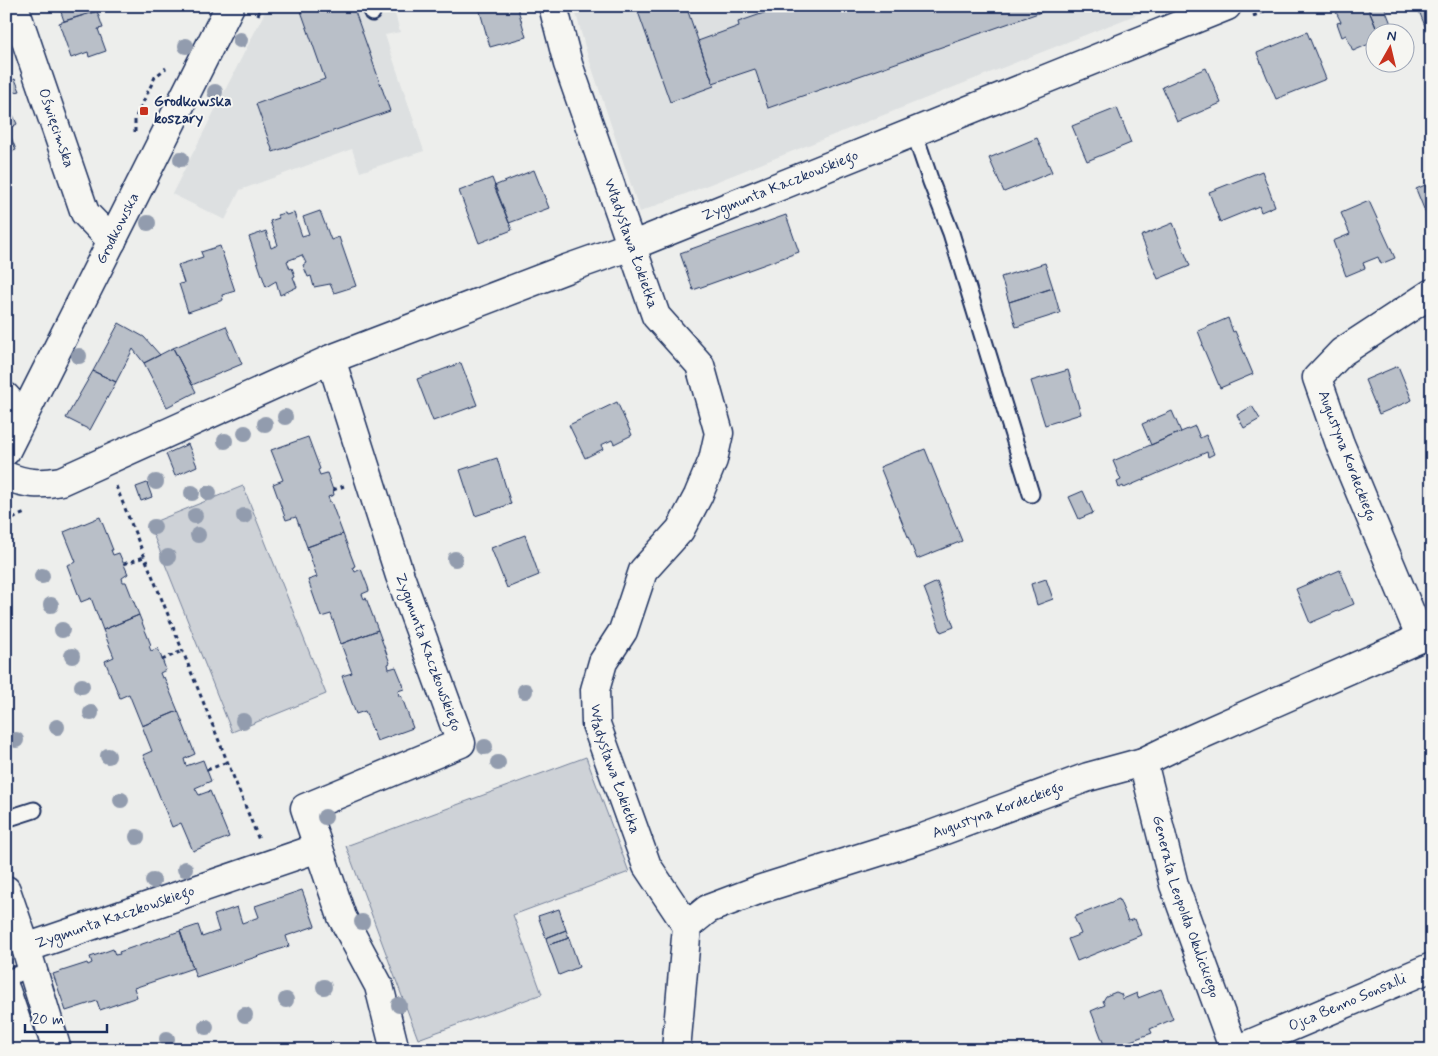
<svg xmlns="http://www.w3.org/2000/svg" width="1438" height="1056" viewBox="0 0 1438 1056" font-family="Mynerve,sans-serif">
	<style>
		.built { fill: #dde0e1 }
		.green { fill: #ced2d7; stroke: #74809a }
		.building { fill: #b9bfc8; stroke: #1b2f5e }
		.lines { fill: none; stroke-linecap: round; stroke-linejoin: round }
		.service-casing { stroke: #1b2f5e; stroke-width: 19 }
		.minor-casing { stroke: #1b2f5e; stroke-width: 31 }
		.tertiary-casing { stroke: #1b2f5e; stroke-width: 31 }
		.secondary-casing { stroke: #1b2f5e; stroke-width: 31 }
		.path { stroke: #1b2f5e; stroke-width: 3; stroke-dasharray: 4 4; stroke-linecap: butt }
		.service { stroke: #f6f6f2; stroke-width: 15 }
		.minor { stroke: #f6f6f2; stroke-width: 28 }
		.tertiary { stroke: #f6f6f2; stroke-width: 28 }
		.secondary { stroke: #f6f6f2; stroke-width: 28 }
		.tree { fill: #929cae }
		.poi-dot { fill: #c8321e; stroke: #f6f6f2; stroke-width: 2 }
		.labels { text-anchor: middle; dominant-baseline: central; stroke-width: 4; stroke-linejoin: round; paint-order: stroke }
		.poi-label { font-size: 15px; font-weight: bold; fill: #1b2f5e; stroke: #f6f6f2; text-anchor: start }
		.street-label { font-size: 15px; fill: #1b2f5e; stroke: #f6f6f2 }
	</style>
	<rect width="100%" height="100%" fill="#edeeec"/>
	<filter id="ink" filterUnits="userSpaceOnUse"><feTurbulence type="fractalNoise" baseFrequency=".02" numOctaves="2"/><feDisplacementMap in="SourceGraphic" scale="10" xChannelSelector="R" yChannelSelector="G"/><feConvolveMatrix kernelMatrix="1 2 1 2 8 2 1 2 1" color-interpolation-filters="sRGB"/></filter>
	<g filter="url(#ink)">
		<!-- built -->
		<path class="built" d="M268,6H393L400,32L385,35L424,151L360,172L352,149L240,190L225,220L172,194Z
			M574,6H1158L640,212L585,47Z"/>
		<!-- green -->
		<path class="green" d="M243,486L326,694L232,732L149,524Z
			M586,757L629,872L513,915L542,994L418,1039L346,846Z"/>
		<!-- building -->
		<path class="building" d="M59,6H95L97,11L64,21Z
			M313,6H353L390,111L273,152L256,104L325,79L301,11Z
			M485,6H517L526,37L490,47L479,8Z
			M636,6H686L714,86L670,102Z
			M784,6H1058L768,108L755,69L713,83L698,41L739,26L738,22Z
			M1350,6H1367L1378,32H1376V41L1353,51L1346,35L1342,37L1337,23L1341,22L1336,12Z
			M1367,6H1384L1393,29L1384,32H1378Z
			M1417,6H1432V30L1427,31Z
			M97,11L103,28L98,29L106,51L89,57L88,52L71,58L59,23Z
			M1307,32L1326,79L1276,99L1257,53Z
			M1206,68L1221,103L1177,122L1162,87Z
			M15,79L20,91L6,94V82Z
			M1117,108L1131,143L1087,161L1072,126Z
			M13,115L17,124L8,129L16,150L6,154V117Z
			M1037,138L1052,172L1004,192L989,158Z
			M534,170L549,208L509,223L494,186Z
			M1262,171L1275,206L1261,212L1259,206L1220,222L1209,192Z
			M492,178L512,230L479,243L459,191Z
			M1432,182V224H1430L1416,189Z
			M1369,201L1395,258L1381,264L1378,257L1363,263L1365,268L1346,276L1333,241L1350,234L1341,213Z
			M320,211L331,240L339,237L356,286L334,293L330,284L314,287L311,276L308,277L303,265L306,263L302,255L287,261L290,269L292,268L295,276L293,277L297,287L280,295L276,281L266,287L249,237L266,231L271,248L278,245L270,221L279,218L277,215L285,213L286,215L294,213L302,236L309,234L303,217Z
			M786,215L799,252L693,290L680,253Z
			M1173,223L1190,266L1158,279L1141,236Z
			M220,246L235,291L222,295L223,300L188,312L179,284L184,283L178,265L203,257L201,252Z
			M1045,263L1053,288L1009,302L1001,277Z
			M1053,288L1060,313L1016,327L1009,302Z
			M1228,318L1233,332L1235,331L1253,374L1220,388L1202,345L1203,344L1198,331Z
			M119,323L144,337L160,355L144,363L133,349L116,382L93,371Z
			M226,326L242,364L192,385L173,348Z
			M173,348L196,392L167,407L144,363Z
			M461,363L477,405L433,421L417,379Z
			M1398,366L1412,400L1379,414L1365,380Z
			M1068,370L1081,414L1045,425L1031,381Z
			M93,371L116,382L90,430L66,418Z
			M617,402L632,435L614,444L612,440L601,445L603,449L585,458L569,425Z
			M1252,406L1260,419L1244,428L1237,415Z
			M1172,411L1181,432L1151,445L1142,424Z
			M1195,426L1200,438L1206,435L1214,454L1208,457L1207,452L1124,488L1123,486L1119,488L1117,482L1121,480L1113,461Z
			M308,437L320,469L318,470L320,475L327,473L333,490L334,495L328,497L330,502H331L343,534L307,547L296,517L286,520L273,484L283,480L271,450Z
			M188,444L197,466L175,476L166,454Z
			M925,449L962,541L917,559L880,467Z
			M497,458L511,504L475,516L460,470Z
			M147,483L152,497L141,501L136,487Z
			M1083,491L1093,513L1079,519L1069,497Z
			M100,517L113,550H111L113,555L119,553L128,574L122,578L123,582H126L139,615L103,630L91,598L81,602L67,565L76,562L64,532Z
			M343,534L355,566L353,567L355,572L361,569L368,587L369,591L362,594L364,599L366,598L378,630L341,644L331,614L321,617L308,580L317,577L307,547Z
			M525,535L539,575L507,588L491,548Z
			M1340,570L1354,604L1310,623L1296,589Z
			M1046,579L1053,599L1037,605L1031,584Z
			M937,582L954,627L941,632L924,588Z
			M139,615L151,645L149,646L151,651L158,648L166,670L160,673L162,678L164,677L178,711L142,726L129,694L120,698L105,661L114,657L103,630Z
			M378,630L390,663L388,664L389,669L396,667L403,684L404,689L398,691L399,696L401,695L413,728L377,741L365,711L356,714L342,676L352,673L341,644Z
			M178,711L195,754L184,759L186,766L203,760L211,781L195,788L199,795L210,791L229,837L193,851L181,823L172,827L143,755L152,751L142,726Z
			M302,890L315,926L286,936L289,946L196,977L180,931L198,925L202,937L219,931L214,915L237,907L242,923L259,917L255,906Z
			M1119,899L1128,921L1135,919L1141,935L1077,961L1068,939L1081,934L1074,917Z
			M559,909L566,930L546,938L538,916Z
			M566,930L569,938L548,945L546,938Z
			M180,931L193,968L134,988L137,997L100,1010L97,1001L66,1011L53,974L87,963L88,965L92,963L90,957L102,953L113,949L115,955L120,954L119,952Z
			M569,938L579,967L559,975L548,945Z
			M1161,989L1173,1019L1150,1029L1152,1033L1106,1050L1091,1011L1105,1005L1103,1001L1106,996L1116,992L1121,994L1123,999L1137,993L1138,998Z"/>
		<g class="lines">
			<defs>
				<path id="service" d="M370,6L372,13
					M914,132L931,182L951,233L1031,494
					M6,819L34,810
					M6,978L33,969"/>
				<g id="minor">
					<path id="s1" d="M14,6L85,213L112,241"/>
					<path id="s2" d="M553,6L568,64L656,316L700,365L719,433L713,460L698,496L680,530L643,571L623,631L603,662L595,690L596,724L647,866L687,926"/>
					<path id="s3" d="M331,359L400,576L461,743L305,808L342,917L379,986L395,1050"/>
					<path d="M6,397L23,417"/>
					<path id="s4" d="M6,476C25,484 41,485 61,481L331,359L566,269L631,246L1227,6"/>
					<path d="M1421,638L1340,444L1317,378L1342,352L1432,293"/>
					<path id="s5" d="M1143,762L1174,885L1234,1050"/>
					<path d="M6,890L26,948L57,1050"/>
					<path id="s6" d="M26,948L318,848"/>
					<path id="s7" d="M676,1050L687,926L708,909L761,889L923,838L1088,777L1143,762L1178,745L1432,633"/>
					<path id="s8" d="M1236,1050L1432,967"/>
				</g>
				<path id="tertiary" d="M6,991L26,1050"/>
				<g id="secondary">
					<path id="s9" d="M6,451L230,6"/>
				</g>
			</defs>
			<!-- service casing -->
			<use href="#service" class="service-casing"/>
			<!-- minor casing -->
			<use href="#minor" class="minor-casing"/>
			<!-- tertiary casing -->
			<use href="#tertiary" class="tertiary-casing"/>
			<!-- secondary casing -->
			<use href="#secondary" class="secondary-casing"/>
			<!-- path -->
			<path class="path" d="M258,15L262,6
				M1253,16L1278,6
				M135,132V119L155,77L166,68
				M116,486L259,840
				M333,490L344,486
				M6,523L18,516L27,512
				M124,564L144,557
				M162,660L182,651
				M207,770L227,762"/>
			<!-- service -->
			<use href="#service" class="service"/>
			<!-- minor -->
			<use href="#minor" class="minor"/>
			<!-- tertiary -->
			<use href="#tertiary" class="tertiary"/>
			<!-- secondary -->
			<use href="#secondary" class="secondary"/>
		</g>
		<!-- trees -->
		<g class="tree">
			<circle cx="240" cy="40" r="8"/>
			<circle cx="186" cy="46" r="8"/>
			<circle cx="215" cy="92" r="8"/>
			<circle cx="181" cy="159" r="8"/>
			<circle cx="148" cy="223" r="8"/>
			<circle cx="79" cy="356" r="8"/>
			<circle cx="285" cy="417" r="8"/>
			<circle cx="265" cy="424" r="8"/>
			<circle cx="245" cy="433" r="8"/>
			<circle cx="225" cy="441" r="8"/>
			<circle cx="156" cy="482" r="8"/>
			<circle cx="192" cy="493" r="8"/>
			<circle cx="209" cy="493" r="8"/>
			<circle cx="195" cy="516" r="8"/>
			<circle cx="244" cy="516" r="8"/>
			<circle cx="154" cy="527" r="8"/>
			<circle cx="198" cy="535" r="8"/>
			<circle cx="168" cy="557" r="8"/>
			<circle cx="455" cy="559" r="8"/>
			<circle cx="42" cy="576" r="8"/>
			<circle cx="51" cy="605" r="8"/>
			<circle cx="62" cy="630" r="8"/>
			<circle cx="72" cy="656" r="8"/>
			<circle cx="82" cy="686" r="8"/>
			<circle cx="525" cy="691" r="8"/>
			<circle cx="91" cy="713" r="8"/>
			<circle cx="243" cy="721" r="8"/>
			<circle cx="57" cy="727" r="8"/>
			<circle cx="16" cy="740" r="8"/>
			<circle cx="485" cy="747" r="8"/>
			<circle cx="108" cy="756" r="8"/>
			<circle cx="498" cy="763" r="8"/>
			<circle cx="121" cy="800" r="8"/>
			<circle cx="325" cy="817" r="8"/>
			<circle cx="137" cy="837" r="8"/>
			<circle cx="185" cy="869" r="8"/>
			<circle cx="153" cy="881" r="8"/>
			<circle cx="362" cy="922" r="8"/>
			<circle cx="324" cy="987" r="8"/>
			<circle cx="286" cy="1000" r="8"/>
			<circle cx="399" cy="1005" r="8"/>
			<circle cx="245" cy="1015" r="8"/>
			<circle cx="206" cy="1027" r="8"/>
			<circle cx="167" cy="1039" r="8"/>
		</g>
	</g>
	<!-- markers -->
	<rect class="poi-dot" x="139" y="106" width="10" height="10" rx="2.5"/>
	<g class="labels">
		<!-- poi labels -->
		<g class="poi-label">
			<text x="154" y="102">Grodkowska<tspan x="154" dy="17">koszary</tspan></text>
		</g>
		<!-- street labels -->
		<g class="street-label">
			<text stroke="none"><textPath href="#s1" startOffset="129">Oświęcimska</textPath></text>
			<text stroke="none"><textPath href="#s4" startOffset="834">Zygmunta Kaczkowskiego</textPath></text>
			<text stroke="none"><textPath href="#s9" startOffset="249">Grodkowska</textPath></text>
			<text stroke="none"><textPath href="#s2" startOffset="250">Władysława Łokietka</textPath></text>
			<text transform="translate(1347 456) rotate(69)">Augustyna Kordeckiego</text>
			<text stroke="none"><textPath href="#s3" startOffset="309">Zygmunta Kaczkowskiego</textPath></text>
			<text stroke="none"><textPath href="#s2" startOffset="835">Władysława Łokietka</textPath></text>
			<text stroke="none"><textPath href="#s7" startOffset="458">Augustyna Kordeckiego</textPath></text>
			<text stroke="none"><textPath href="#s5" startOffset="151">Generała Leopolda Okulickiego</textPath></text>
			<text stroke="none"><textPath href="#s6" startOffset="94">Zygmunta Kaczkowskiego</textPath></text>
			<text stroke="none"><textPath href="#s8" startOffset="121">Ojca Benno Sonsalli</textPath></text>
		</g>
	</g>
	<!-- margin -->
	<rect width="1438" height="1056" fill="none" stroke="#f6f6f2" stroke-width="25"/>
	<rect x="12" y="12" width="1413" height="1031" fill="none" stroke="#1b2f5e" stroke-width="2" filter="url(#ink)"/>
	<!-- north arrow -->
	<g transform="translate(1390 48) rotate(8)"><circle r="24" fill="#f6f6f2" stroke="#9ea6b7"/>
	<path d="M0-4L9 19L0 12L-9 19Z" fill="#c8321e"/>
	<text y="-8" font-size="14" font-weight="bold" text-anchor="middle" fill="#1b2f5e">N</text>
	</g>
	<!-- scale -->
	<path d="M25 1024v8h82v-8" fill="none" stroke="#1b2f5e" stroke-width="2.5"/>
	<text x="32" y="1024" font-size="15" fill="#1b2f5e" stroke="#f6f6f2" stroke-width="4" paint-order="stroke">20 m</text>
</svg>
